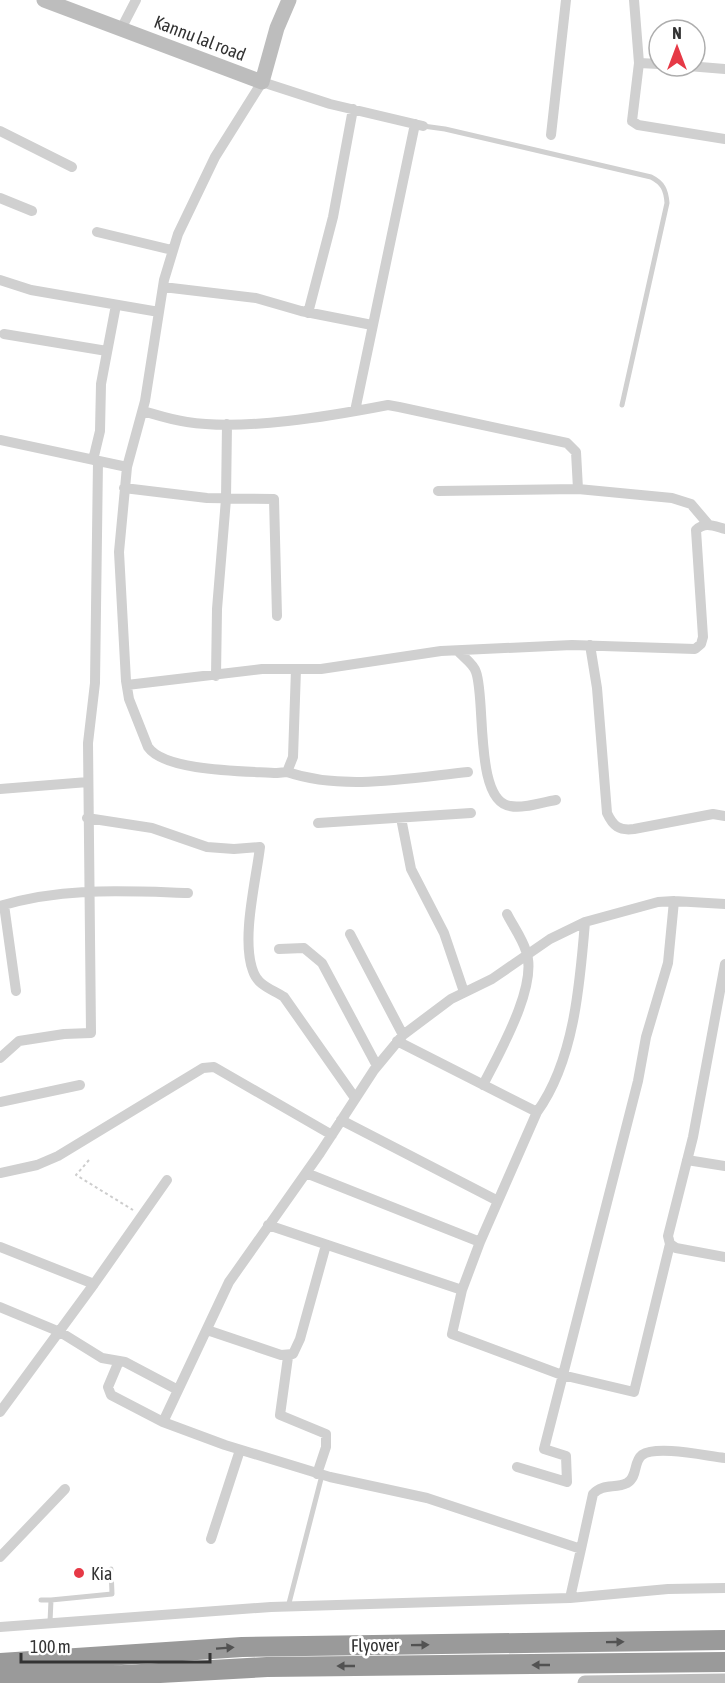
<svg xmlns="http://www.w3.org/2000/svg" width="725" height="1683" viewBox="0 0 725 1683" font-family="'Asap Condensed',sans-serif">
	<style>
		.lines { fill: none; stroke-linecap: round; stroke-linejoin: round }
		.path { stroke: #cdcdcd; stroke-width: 2; stroke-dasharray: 3 3; stroke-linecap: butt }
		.lane { stroke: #d0d0d0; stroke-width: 5 }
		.street { stroke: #d0d0d0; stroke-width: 10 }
		.secondary { stroke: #bdbdbd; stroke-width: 15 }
		.highway { stroke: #9a9a9a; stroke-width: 20 }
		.oneway { fill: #525252 }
		.poi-dot { fill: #e63946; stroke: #fff; stroke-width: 2 }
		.labels { text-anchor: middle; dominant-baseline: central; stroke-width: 6; stroke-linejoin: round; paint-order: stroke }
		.street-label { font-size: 18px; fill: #333; stroke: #fff }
		.poi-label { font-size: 18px; fill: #333; stroke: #fff; text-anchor: start }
	</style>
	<rect width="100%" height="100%" fill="#fff"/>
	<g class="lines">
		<!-- path -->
		<path class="path" d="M89,1160L76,1175L133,1210"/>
		<!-- lane -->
		<path class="lane" d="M423,126L445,129L651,177C663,183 666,190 667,203L622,405
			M41,1600H51L50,1622
			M51,1600L112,1594L111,1569
			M288,1607L322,1475"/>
		<!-- street -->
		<path class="street" d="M634,0L639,63L632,121L638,125L725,139
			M121,29L136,0
			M639,63L659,64
			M688,66L725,69
			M0,131L72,167
			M551,135L566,0
			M0,198L32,211
			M97,232L172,250
			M0,280L31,290L159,312
			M163,287L256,298L301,311L372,325
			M308,313L333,217L353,109
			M4,334L107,351
			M143,411C157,415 172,420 187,422C244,431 331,416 388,405L399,407L567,443L576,452L578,489
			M355,411L415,124
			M0,440L127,467
			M93,460L100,431L101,384L116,305
			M124,488L207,498L274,499L277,616
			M438,491L578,489L672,498L691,504L708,524
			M590,645L597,688L607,813C613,826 619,831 634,829L713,814L725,816
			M458,651C463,657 474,664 476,672C486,698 474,801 510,806C524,809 542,802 556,800
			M296,669L293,757L287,772L277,773C248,771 165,772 148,747L129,699L126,681L119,552L127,467L145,401L164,280L178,234L215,157L262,82L330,104L423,126
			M216,676L217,609L226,499L227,424
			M127,685L262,669H321L441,651L572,645L695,649L701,644L703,637L696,530C705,521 714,526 725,529
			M287,772C343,791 410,778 468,772
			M0,789L88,782
			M87,818L152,828L207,847L234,849L260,847C256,881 241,939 253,971C258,986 272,989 284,997L355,1098
			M401,818L411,869L444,933L464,992
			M318,823L471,813
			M4,905L16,991
			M0,906C63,887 123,891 188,893
			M350,934L403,1035
			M279,949L304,948L322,963L377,1066
			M725,964L693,1137L668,1236L670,1244L676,1248L725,1257
			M397,1041L537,1112L480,1242
			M0,1058L19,1041L64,1034L91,1033L88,743L95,683L98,461
			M483,1085C498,1055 539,985 526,951C522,938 513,926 507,914
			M0,1102L80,1085
			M537,1112C574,1061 580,984 585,922
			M341,1120L498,1201
			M687,1160L725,1166
			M0,1173L37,1165L58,1156L203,1068L214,1067L332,1135
			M268,1225L462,1290L480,1242L306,1173
			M0,1247L94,1284L0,1412
			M94,1284L167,1180
			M462,1290L452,1334L562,1375L634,1392L670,1244
			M0,1307L60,1332L102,1358L125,1362L178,1390
			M207,1330L281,1355L293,1354L300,1339L326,1245
			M288,1357L280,1415L326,1434V1447L317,1474
			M119,1361L108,1387L111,1395L163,1422L225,1445L330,1477L427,1498L581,1549L570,1598
			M163,1422L229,1282L320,1153L374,1070L403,1035L451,999L492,979L550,939L585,922L658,902L674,901L725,904
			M517,1467L567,1482L566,1456L544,1449L638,1081L646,1037L668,963L674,901
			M211,1539L240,1450
			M581,1549L593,1494C603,1483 615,1489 627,1483C638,1477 633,1462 642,1455C657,1445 706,1456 725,1458
			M0,1557L65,1489
			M0,1627L271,1607L570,1598L668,1589L725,1588"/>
		<!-- secondary -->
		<path class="secondary" d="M44,0L262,82L277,28L289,0
			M585,1683L725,1681"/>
		<!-- highway -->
		<path class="highway" d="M0,1663L242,1647L725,1640
			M0,1682L267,1667L725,1662"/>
	</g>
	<!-- one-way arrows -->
	<defs><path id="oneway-solid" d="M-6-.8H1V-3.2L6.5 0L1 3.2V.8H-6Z" transform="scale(1.5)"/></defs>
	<g class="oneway">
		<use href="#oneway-solid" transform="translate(615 1642) rotate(-1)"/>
		<use href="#oneway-solid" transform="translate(420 1645) rotate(-1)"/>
		<use href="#oneway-solid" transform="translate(225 1648) rotate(-4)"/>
		<use href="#oneway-solid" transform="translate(541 1665) rotate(180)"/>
		<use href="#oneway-solid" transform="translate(346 1666) rotate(180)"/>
	</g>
	<!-- markers -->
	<circle class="poi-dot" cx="79" cy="1573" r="6"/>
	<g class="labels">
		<!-- street labels -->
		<g class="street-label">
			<text transform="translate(200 38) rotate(21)">Kannu lal road</text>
			<text transform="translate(375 1645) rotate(-1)">Flyover</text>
		</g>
		<!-- poi labels -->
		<g class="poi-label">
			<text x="91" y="1573">Kia</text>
		</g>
	</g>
	<!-- north arrow -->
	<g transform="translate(677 48)"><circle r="28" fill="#ffffff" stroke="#adadad" stroke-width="1.5"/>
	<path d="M0-4.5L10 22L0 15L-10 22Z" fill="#e63946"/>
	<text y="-9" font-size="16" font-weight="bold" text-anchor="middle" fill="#333333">N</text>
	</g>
	<!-- scale -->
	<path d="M21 1653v9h189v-9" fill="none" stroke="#333333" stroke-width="3"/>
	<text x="30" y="1653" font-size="18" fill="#333333" stroke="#ffffff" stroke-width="4.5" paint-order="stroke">100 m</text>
</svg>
